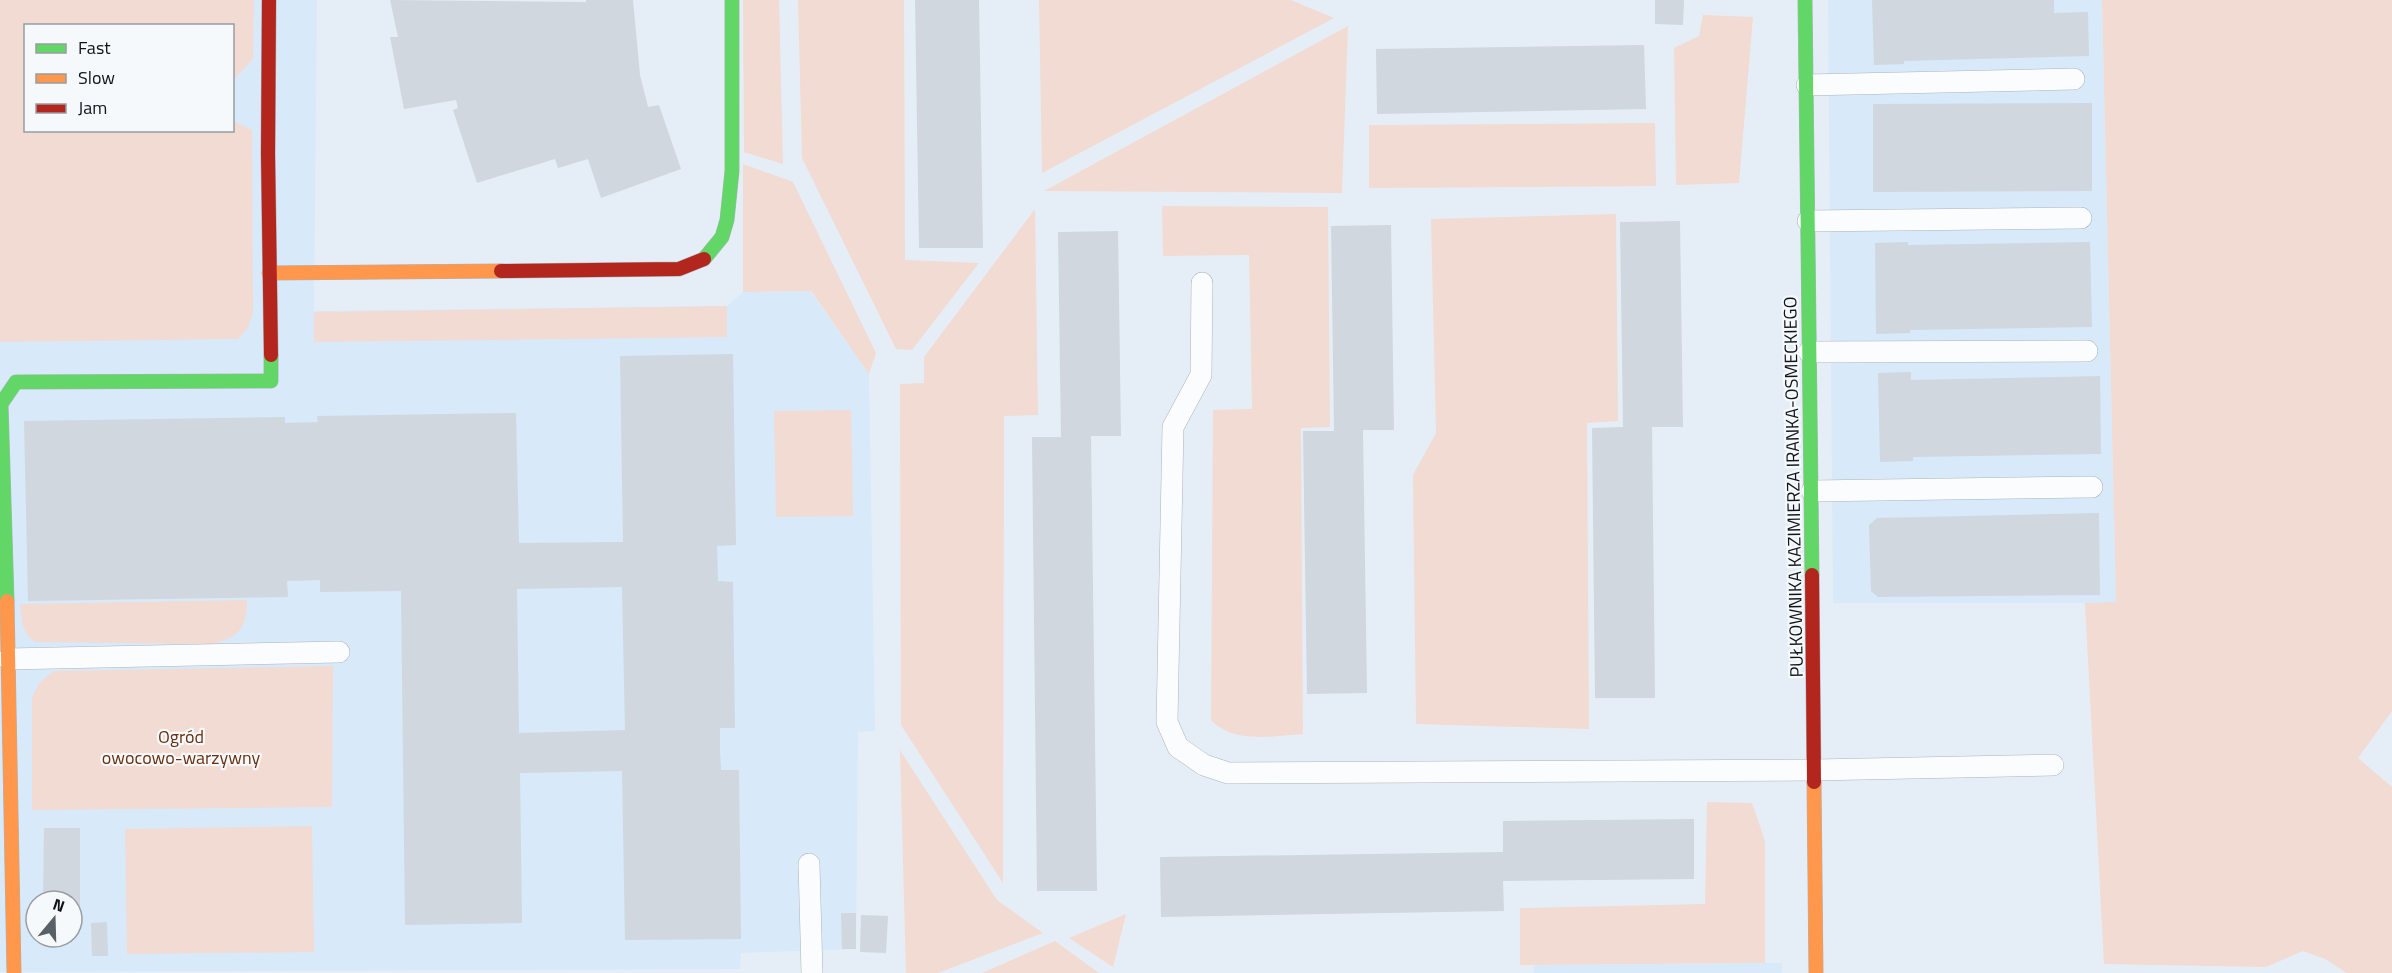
<svg xmlns="http://www.w3.org/2000/svg" width="2392" height="973" viewBox="0 0 2392 973" font-family="'Titillium Web',sans-serif">
	<style>
		.built { fill: #d8e9f9; fill-rule: evenodd }
		.green { fill: #f2dbd2 }
		.building { fill: #d0d7de; fill-rule: evenodd }
		.lines { fill: none; stroke-linecap: round; stroke-linejoin: round }
		.lane-casing { stroke: #adb4bb; stroke-width: 22 }
		.fast-casing { stroke: #adb4bb; stroke-width: 15 }
		.slow-casing { stroke: #adb4bb; stroke-width: 15 }
		.jam-casing { stroke: #adb4bb; stroke-width: 15 }
		.lane { stroke: #fbfcfe; stroke-width: 21 }
		.fast { stroke: #63d668; stroke-width: 14 }
		.slow { stroke: #ff974d; stroke-width: 14 }
		.jam { stroke: #b3261e; stroke-width: 14 }
		.labels { text-anchor: middle; dominant-baseline: central; stroke-width: 4.5; stroke-linejoin: round; paint-order: stroke }
		.street-label { font-size: 18px; fill: #0e1419; stroke: #f6f9fc }
		.park-label { font-size: 18px; fill: #6a300e; stroke: #f6f9fc }
	</style>
	<rect width="100%" height="100%" fill="#e5eef6"/>
	<!-- built -->
	<path class="built" d="M0,0H317L314,311L727,306L743,292L810,291L869,374L875,731L858,732L856,949L741,953L740,969L0,972ZM26,26H232V130H26ZM36,901H72V937H36Z
		M1828,0H2102L2116,603H1833Z
		M1782,963V973H1534V965Z"/>
	<!-- green -->
	<path class="green" d="M0,0H254L253,59L235,78H232V26H26V130H232L233,121L252,130L253,312L248,328L238,339L0,342Z
		M743,0H779L783,164L744,152Z
		M798,0H904L905,260L979,263L912,350L896,349L802,158Z
		M1039,0H1291L1334,18L1042,173Z
		M2102,0H2392V711L2358,758L2392,787V973H2347L2325,959L2303,951L2266,967L2104,964L2085,603L2116,602Z
		M1703,15L1753,17L1739,183L1676,185L1674,48L1699,36Z
		M1348,26L1342,193L1044,191Z
		M1655,123L1656,186L1369,188V125Z
		M743,164L793,182L876,353L869,374L811,291L743,292Z
		M1162,206L1328,207L1330,427L1301,428L1303,734C1274,736 1233,744 1211,720L1213,410L1252,409L1249,255L1163,256Z
		M1035,209L1038,415L1004,416L1003,883L901,725L900,384L924,383V357Z
		M1616,214L1618,421L1587,423L1589,729L1416,724L1413,475L1436,433L1431,219Z
		M727,306V337L314,342V312Z
		M851,410L853,516L776,517L774,411Z
		M247,600C247,629 239,637 212,644L35,642C21,632 22,620 20,604Z
		M333,666L332,807L32,810V697L40,682L54,671Z
		M900,750L997,900L1043,933L938,973H906Z
		M1707,802L1752,803L1765,841V963L1520,965V908L1705,904Z
		M312,826L314,952L127,954L125,829Z
		M1126,914L1113,967L1069,938Z
		M1055,941L1099,973H982Z"/>
	<!-- building -->
	<path class="building" d="M390,0L586,2V0H633L640,75L648,107L659,105L681,169L601,198L588,159L558,168L555,159L477,183L453,110L458,108L456,100L404,109L390,37H398Z
		M915,0H979L983,248H919Z
		M1655,0H1684L1683,25L1655,24Z
		M1872,0H2054V13L2088,12L2089,56L1904,61V64L1874,65Z
		M1644,45L1646,109L1377,114L1376,49Z
		M2092,103V191L1873,192V104Z
		M1680,221L1683,427H1652L1655,698H1595L1592,428L1623,427L1620,222Z
		M1391,225L1394,430H1363L1367,693L1307,694L1303,431H1334L1331,226Z
		M1118,231L1121,436H1091L1097,891H1037L1032,437H1061L1058,232Z
		M1908,242V245L2090,242L2092,327L1910,330V333L1876,334L1875,243Z
		M733,354L736,545L717,546L718,581L733,582L735,728H720V752L721,770H739L741,939L625,940L622,771L520,773L522,923L405,925L401,591L320,592V580L287,581L288,597L28,601L24,421L285,417V423L318,422L317,416L516,413L519,543L623,542L620,356ZM622,587L625,730L519,733L517,589Z
		M1911,372V380L2100,376L2101,454L1913,457V461L1880,462L1878,373Z
		M2099,513L2100,595L1878,597L1871,591L1869,525L1877,518Z
		M1694,819V879L1503,881L1504,911L1161,917L1160,857L1503,852V821Z
		M44,828H80V909H72V901H43Z
		M841,913H856V949H842Z
		M861,915L888,916L886,953L860,952Z
		M107,922L108,956H92L91,923Z"/>
	<g class="lines">
		<defs>
			<path id="lane" d="M1807,85L2074,79
				M1808,221L2081,218
				M1202,283L1201,375L1173,427L1167,722L1178,747L1204,765L1228,773L1815,770L2053,765
				M1809,352L2087,351
				M1812,491L2092,487
				M8,659L339,652
				M809,864L812,973"/>
			<path id="fast" d="M1805,0L1812,575
				M704,259L722,237L727,220L732,171V0
				M7,601L1,404L16,382L271,381V355"/>
			<path id="slow" d="M269,273L501,271
				M7,601L14,973
				M1814,782L1816,973"/>
			<path id="jam" d="M269,0L268,154L271,355
				M501,271L679,269L704,259
				M1812,575L1814,782"/>
		</defs>
		<!-- lane casing -->
		<use href="#lane" class="lane-casing"/>
		<!-- fast casing -->
		<use href="#fast" class="fast-casing"/>
		<!-- slow casing -->
		<use href="#slow" class="slow-casing"/>
		<!-- jam casing -->
		<use href="#jam" class="jam-casing"/>
		<!-- lane -->
		<use href="#lane" class="lane"/>
		<!-- fast -->
		<use href="#fast" class="fast"/>
		<!-- slow -->
		<use href="#slow" class="slow"/>
		<!-- jam -->
		<use href="#jam" class="jam"/>
	</g>
	<g class="labels">
		<!-- street labels -->
		<g class="street-label">
			<text transform="translate(1793 487) rotate(-91)">PUŁKOWNIKA KAZIMIERZA IRANKA-OSMECKIEGO</text>
		</g>
		<!-- park labels -->
		<g class="park-label">
			<text x="181" y="736">Ogród<tspan x="181" dy="21">owocowo-warzywny</tspan></text>
		</g>
	</g>
	<!-- legend -->
	<rect x="24" y="24" width="210" height="108" fill="#f6f9fc" stroke="#999da1" stroke-width="1.5"/>
	<rect x="36" y="44" width="30" height="9" fill="#63d668" stroke="#999da1" stroke-width="1.5"/>
	<text x="78" y="54" font-size="18" fill="#0e1419">Fast</text>
	<rect x="36" y="74" width="30" height="9" fill="#ff974d" stroke="#999da1" stroke-width="1.5"/>
	<text x="78" y="84" font-size="18" fill="#0e1419">Slow</text>
	<rect x="36" y="104" width="30" height="9" fill="#b3261e" stroke="#999da1" stroke-width="1.5"/>
	<text x="78" y="114" font-size="18" fill="#0e1419">Jam</text>
	<!-- north arrow -->
	<g transform="translate(54 919) rotate(19)"><circle r="28" fill="#f6f9fc" stroke="#999da1" stroke-width="1.5"/>
	<path d="M0-4.5L10 22L0 15L-10 22Z" fill="#596066"/>
	<text y="-9" font-size="16" font-weight="bold" text-anchor="middle" fill="#0e1419">N</text>
	</g>
</svg>
